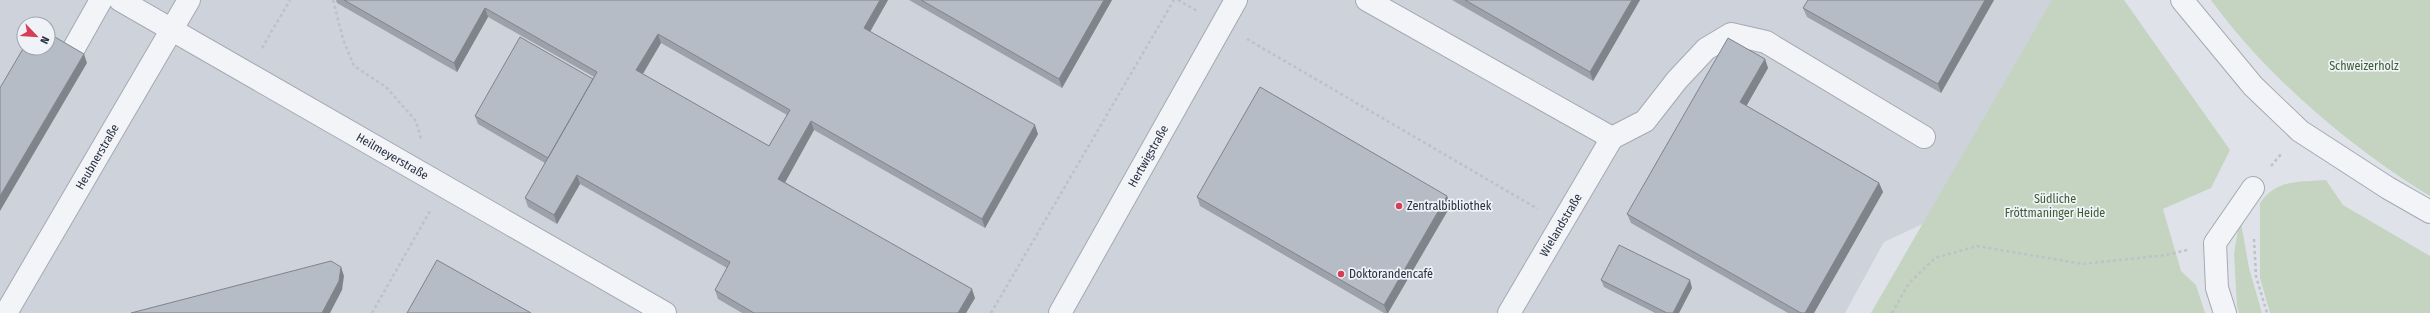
<svg xmlns="http://www.w3.org/2000/svg" width="2430" height="313" viewBox="0 0 2430 313" font-family="'Fira Sans Condensed',sans-serif">
	<style>
		.built { fill: #cdd2db; fill-rule: evenodd }
		.green { fill: #c5d4c0 }
		.lines { fill: none; stroke-linecap: round; stroke-linejoin: round }
		.minor-casing { stroke: #a4aab3; stroke-width: 24 }
		.path { stroke: #bdc1c8; stroke-width: 2.5; stroke-dasharray: 3 3; stroke-linecap: butt }
		.minor { stroke: #f2f4f7; stroke-width: 22 }
		.wall { fill: #9da2aa; fill-rule: evenodd }
		.shaded-wall { fill: #7f848b }
		.building { fill: #b6bcc6; stroke: #7f848b; fill-rule: evenodd }
		.poi-dot { fill: #d63d56; stroke: #eff2f7; stroke-width: 1.5 }
		.labels { text-anchor: middle; dominant-baseline: central; stroke-width: 3.5; stroke-linejoin: round; paint-order: stroke }
		.park-label { font-size: 12px; fill: #3c5e33; stroke: #eff2f7 }
		.street-label { font-size: 12px; fill: #273141; stroke: #eff2f7 }
		.poi-label { font-size: 12px; fill: #273141; stroke: #eff2f7; text-anchor: start }
	</style>
	<rect width="100%" height="100%" fill="#dfe3e9"/>
	<!-- built -->
	<path class="built" d="M0,0H2096L2136,125L1884,242L1845,313H0ZM24,24H48V48H24Z"/>
	<!-- green -->
	<path class="green" d="M2052,0H2124L2230,150L2211,188L2163,209L2181,271L2196,285L2205,313H1871Z
		M2211,0H2430V196C2352,149 2264,74 2211,0Z
		M2326,180L2343,205L2430,256V313H2270L2260,278V203C2276,179 2300,182 2326,180Z
		M2240,217L2249,268L2262,313H2239L2237,306L2234,254Z"/>
	<g class="lines">
		<defs>
			<g id="minor">
				<path id="s1" d="M120,0L665,313"/>
				<path d="M1367,0L1612,138"/>
				<path d="M2182,0L2253,86L2300,131L2388,188L2430,212"/>
				<path d="M74,48L101,0"/>
				<path d="M1612,138L1645,121L1677,80L1706,49L1731,34L1766,42L1924,137"/>
				<path id="s2" d="M6,313L189,0"/>
				<path id="s3" d="M1060,313L1236,0"/>
				<path id="s4" d="M1509,313L1612,138"/>
				<path d="M2225,313L2217,288L2215,243L2253,188"/>
			</g>
		</defs>
		<!-- minor casing -->
		<use href="#minor" class="minor-casing"/>
		<!-- path -->
		<path class="path" d="M333,0L343,39L354,66L386,87L416,121L421,139
			M1178,0L1197,11
			M1247,39L1538,209
			M262,48L290,0
			M2271,166L2282,153
			M2254,239L2256,276L2267,313
			M372,313L430,211
			M991,313L1174,0
			M1892,313L1909,283L1935,258L1977,246L2083,264L2166,255L2187,250"/>
		<!-- minor -->
		<use href="#minor" class="minor"/>
	</g>
	<!-- wall -->
	<path class="wall" d="M336,0H888L870,32L1038,134L985,228L814,130L785,182L975,298L966,313H742L718,299L715,290L727,268L580,184L557,224L528,207L525,198L545,163L478,124L475,116L593,79L594,77L488,17L457,72L337,3ZM661,43L787,115L769,146L643,74Z
		M909,0H1112L1062,88Z
		M1452,0H1640L1593,81Z
		M1994,0L1941,93L1807,17L1803,8Z
		M1765,59L1768,68L1746,106L1879,183L1883,192L1814,313H1788L1631,223L1627,214Z
		M1197,197L1451,205L1388,313H1384L1200,206Z
		M1601,280L1692,288L1679,313H1655L1604,287Z"/>
	<!-- shaded-wall -->
	<path class="shaded-wall" d="M880,0H888L867,37L864,28Z
		M1104,0H1112L1062,88L1059,79Z
		M1632,0H1640L1593,81L1590,72Z
		M1985,0H1994L1941,93L1938,84Z
		M485,8L488,17L457,72L454,63Z
		M658,34L661,43L639,80L636,70Z
		M84,54L87,63L0,211V196Z
		M1765,59L1768,68L1743,112L1740,102Z
		M811,121L814,130L782,188L778,179Z
		M1035,125L1038,134L985,228L982,219Z
		M577,175L580,184L557,224L554,215Z
		M1879,183L1883,192L1814,313H1805Z
		M1447,196L1451,205L1388,313H1387L1384,305Z
		M341,267L344,276L342,290L330,313H322Z
		M1690,280L1692,288L1679,313H1673Z
		M972,289L975,298L966,313H958Z"/>
	<!-- building -->
	<path class="building" d="M344,0H880L864,28L1035,125L982,219L811,121L778,179L972,289L958,313H754L715,290L730,262L577,175L554,215L525,198L597,72L485,8L454,63ZM658,34L790,110L769,146L636,70Z
		M921,0H1104L1059,79Z
		M1465,0H1632L1590,72Z
		M1808,0H1985L1938,84L1803,8Z
		M48,33L84,54L0,196V88L24,47V48H48Z
		M520,37L593,79L548,158L475,116Z
		M1728,38L1765,59L1740,102L1879,183L1805,313H1801L1627,214Z
		M1260,87L1447,196L1384,305L1197,197Z
		M1619,245L1690,280L1673,313H1667L1601,280Z
		M437,260L531,313H407Z
		M331,261L341,267L339,281L322,313H131Z"/>
	<!-- markers -->
	<g class="poi-dot">
		<circle cx="1399" cy="206" r="4"/>
		<circle cx="1341" cy="274" r="4"/>
	</g>
	<g class="labels">
		<!-- park labels -->
		<g class="park-label">
			<text x="2364" y="66">Schweizerholz</text>
			<text x="2055" y="199">Südliche<tspan x="2055" dy="14">Fröttmaninger Heide</tspan></text>
		</g>
		<!-- street labels -->
		<g class="street-label">
			<text stroke="none"><textPath href="#s2" startOffset="181">Heubnerstraße</textPath></text>
			<text stroke="none"><textPath href="#s1" startOffset="314">Heilmeyerstraße</textPath></text>
			<text stroke="none"><textPath href="#s3" startOffset="180">Hertwigstraße</textPath></text>
			<text stroke="none"><textPath href="#s4" startOffset="102">Wielandstraße</textPath></text>
		</g>
		<!-- poi labels -->
		<g class="poi-label">
			<text x="1407" y="206">Zentralbibliothek</text>
			<text x="1349" y="274">Doktorandencafé</text>
		</g>
	</g>
	<!-- north arrow -->
	<g transform="translate(36 36) rotate(115)"><circle r="19" fill="#eff2f7" stroke="#9fa5ae"/>
	<path d="M0-3L7 15L0 10L-7 15Z" fill="#d63d56"/>
	<text y="-6" font-size="11" font-weight="bold" text-anchor="middle" fill="#273141">N</text>
	</g>
</svg>
